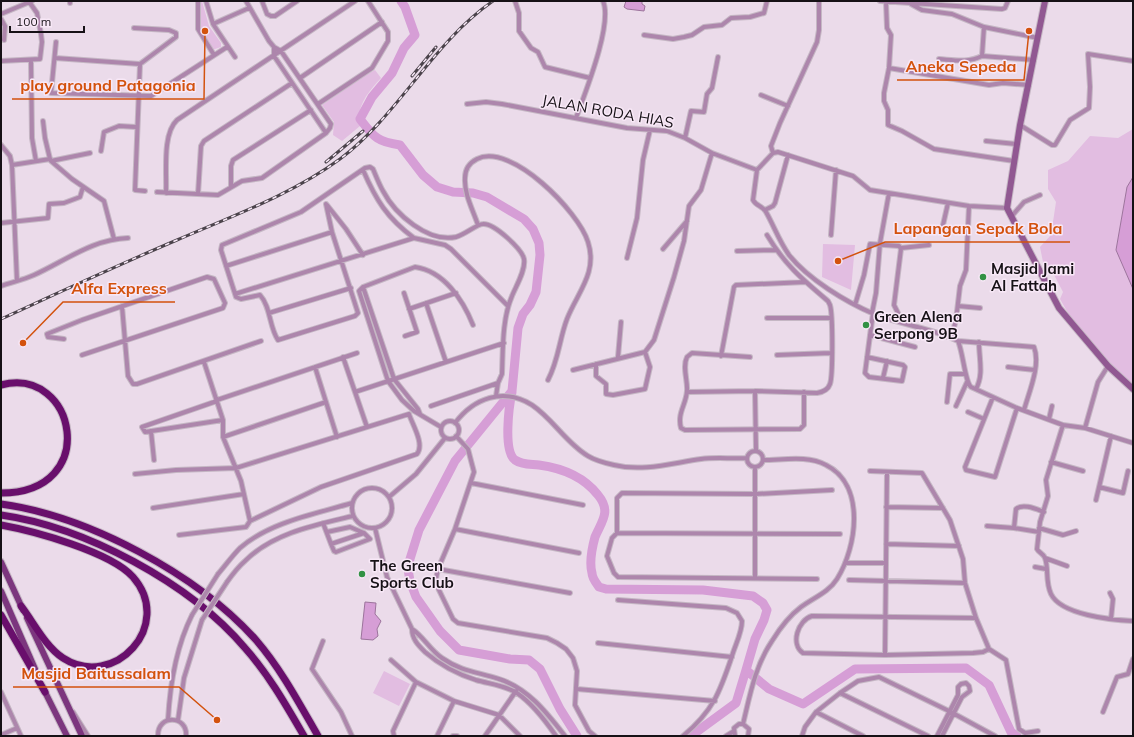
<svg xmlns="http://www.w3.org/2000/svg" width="1134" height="737" viewBox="0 0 1134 737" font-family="Mulish,sans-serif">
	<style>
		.green { fill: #e2bde1 }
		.water { fill: #d69ed6; stroke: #9c749c }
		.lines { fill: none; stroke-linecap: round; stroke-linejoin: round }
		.river { stroke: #d69ed6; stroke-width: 9 }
		.minor-casing { stroke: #c5b7c4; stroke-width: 6 }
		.secondary-casing { stroke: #c5b7c4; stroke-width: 8 }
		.primary-casing { stroke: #c5b7c4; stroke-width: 8 }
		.motorway-casing { stroke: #c5b7c4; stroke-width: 9 }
		.minor { stroke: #ad86ac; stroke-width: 4 }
		.secondary { stroke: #915892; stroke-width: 6 }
		.primary { stroke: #7c367e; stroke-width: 6 }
		.motorway { stroke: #690f6c; stroke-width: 7 }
		.rail-casing { stroke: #4b434b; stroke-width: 3 }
		.rail { stroke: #f8e8f7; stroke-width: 1.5; stroke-dasharray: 4.5; stroke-linecap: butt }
		.minor-bridge-casing { stroke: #c5b7c4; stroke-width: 6; stroke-linecap: butt }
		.minor-bridge { stroke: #ad86ac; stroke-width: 4 }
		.poi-dot { fill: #329144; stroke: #f8e8f7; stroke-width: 1.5 }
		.labels { text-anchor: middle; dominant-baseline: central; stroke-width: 3; stroke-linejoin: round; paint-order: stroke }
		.street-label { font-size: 15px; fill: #161116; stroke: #f8e8f7 }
		.poi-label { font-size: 15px; font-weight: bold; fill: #161116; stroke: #f8e8f7; text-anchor: start }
		.leader { fill: none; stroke: #d3520d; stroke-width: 1.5 }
		.callout-dot { fill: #d3520d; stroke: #f8e8f7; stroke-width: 1.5 }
		.callout-label { font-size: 16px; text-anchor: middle; font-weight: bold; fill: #d3520d; stroke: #f8e8f7; stroke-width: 3; stroke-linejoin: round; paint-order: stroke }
	</style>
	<rect width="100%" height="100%" fill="#ebdbea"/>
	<!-- green -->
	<path class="green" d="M202,1L209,26L221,43V47L212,50L199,31L197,2Z
		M375,70L381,78C369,91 355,107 360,126L342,141L333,135L334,122L322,105L364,76Z
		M1133,129V177L1127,187L1116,250L1133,289V388C1104,363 1078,333 1060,299L1063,292L1050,267H1044L1040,247L1051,235L1056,202L1048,189V170L1068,161L1090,136L1118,138Z
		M823,244L855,245L851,290L822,277Z
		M384,671L410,684L399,706L373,693Z"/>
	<!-- water -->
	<path class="water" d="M626,1H642V4L645,6L644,11L627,9L624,7Z
		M1133,177V289L1116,250L1127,187Z
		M365,602L376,603L375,614L381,621L377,629L378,636L373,640L361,639Z"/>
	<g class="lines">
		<!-- river -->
		<path class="river" d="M401,1L405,7L415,35L404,48L392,73L372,97L360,119C374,137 377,142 400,145L423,175L437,187L453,192L473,193L487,197L524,219L533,229L539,243L540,255L536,292L530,305L523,314L518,328L512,391L455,461L419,530L410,559L408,569L410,581L416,597L440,631L459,650L510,659L529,660L540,669L560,709L577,736
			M512,392C509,406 503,451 515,460C522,465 531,464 539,465C561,468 584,477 598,495C612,512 601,522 595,537C592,548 589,562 592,573C592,578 596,583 599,587L606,589L703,590L753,596L763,603L767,610L764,620L755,639L746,670
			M691,736L736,703L746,670L769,689L803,704L855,669L966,668L989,685L1011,732L1017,736"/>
		<defs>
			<path id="minor" d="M70,1V3
				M198,1V29L214,55
				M206,1L213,24L235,57
				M262,1L267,14L271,16H275L297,1
				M515,1L519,13V31L531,48L538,52L545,67L590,78
				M880,1L1002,9L1005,8L1008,1
				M886,2L887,28L891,35L889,68L884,93V101L888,110V125L902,131L934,149L1014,161
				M911,4L922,10L952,14L984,27L1038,38
				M1,14L32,1
				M1,19L5,26L4,40
				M213,24L249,8
				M644,35L673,39L684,37L692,35L704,27L722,25L731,18L750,17L764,13L767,1
				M56,42L51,93L151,96L227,47
				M274,47V56L326,133
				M982,56L984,27
				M55,58L140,64L176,37V33L169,30L134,28
				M939,59C954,60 968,63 982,56L1034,60
				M1,61L40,59L42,42L41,34L37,13L30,3
				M31,61L32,138L36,161
				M140,64L135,190L145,191
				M889,68L989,85L1003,83L1029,85
				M300,78L382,22
				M761,95L788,106
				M318,104L372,68L388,41V32L368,1
				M467,104L486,102L502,104L627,128L667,131L685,138L712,153L757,170
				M576,118C585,93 613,24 603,1
				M43,121L45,138L50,159
				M1020,125L1052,145H1055L1070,120L1089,108L1090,87L1088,54L1133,61
				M685,138L691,111L704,112L707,94L712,88L718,57
				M986,141L1016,144
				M1,145L10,156L12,165L17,281
				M101,151L104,132L119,126L136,127
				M773,153L771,146L780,123L817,42L819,30V1
				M51,161L72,179L104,201L114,239
				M12,165L50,159L51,161L90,153
				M363,170C376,200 387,218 414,238
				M757,170L753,200C756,206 763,206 766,212C774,226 779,241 789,255C808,279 846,302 874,314C901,325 932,328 958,341C963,352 965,382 971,387L1017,408L1063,425L1085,428L1133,443
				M757,170L773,153L778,152L853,176L870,190L969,206L1007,208
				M231,186V166L233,160L311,110
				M157,192L218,195L242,181L262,178L326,133L330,128L331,124L281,51L274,47L269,41L246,1
				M166,193C167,172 162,134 177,120L355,1
				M198,194L201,146L204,141L292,83
				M326,204L332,232L358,313L355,316L278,340C269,327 271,307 260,295L241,299L236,297L221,250L222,245L301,212L365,168L370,167L373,169C376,176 379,184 383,191C395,214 428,243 456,237C466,234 477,224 483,224C494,223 522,249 524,259C526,270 516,286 512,296C502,319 503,349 502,374L498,383L431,406
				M327,205L346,229L363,255
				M765,210L773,206L775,203L788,155
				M1011,217L1024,202L1040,195
				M1,223L48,218L49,204L64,203L80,197L83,187
				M478,225C473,210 464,194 465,178C465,170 469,163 477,159C511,142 579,212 588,242C598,273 577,293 567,319C559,340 559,359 548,380
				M943,225L948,203
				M831,235L836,170
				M901,248L929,245
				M663,249L687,221
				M737,251L776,250
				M627,258L637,218L643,160L650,130
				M226,266L332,232
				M1,286C12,282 23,280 34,275C65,261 93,239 128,238
				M363,287L394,379L418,409L420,414
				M404,293L417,332L405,336
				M235,294L414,238L445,245L451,249L508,306
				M426,303L446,362
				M855,305L864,275L870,244L899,246L901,249L894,305L898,313V321
				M122,306L128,376L133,384H137L261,341
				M958,306L980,308
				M409,309L456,293
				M269,313L351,288
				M872,313L876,293L880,243L889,193
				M767,318H831
				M870,335L915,347
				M951,338L956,320L960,286L966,270L969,206
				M64,339L48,337L47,334L82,320L207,277L214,279L225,303L223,308L82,355
				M958,341L1034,347C1041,365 1029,392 1024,410
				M777,355L831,353
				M721,356L734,287L736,285L806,282
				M343,357L367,427
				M618,357L621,322
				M750,357L692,353L687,357C682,367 688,381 687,391C686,405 677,413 681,428L685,430L800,429L804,425V392
				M867,357L903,365L905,367L902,381L869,377L865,373L873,313
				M204,362L223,420V437L241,481L250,521
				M596,364V376L606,384V394L613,395L645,389L650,367L645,352
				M315,367L337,437
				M1008,367L1035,370
				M573,370L645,352L654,340L674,277L684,241L689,206L701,190L712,153
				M883,378L887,361
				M976,389C984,374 979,359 979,342
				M755,391L756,450
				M355,392L504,343
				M687,392L755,391L817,393C823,392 828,390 830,384C833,376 833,315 830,305L828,301C802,279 785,265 767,235
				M496,396L498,383
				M993,397L965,467L966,470L995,477L1017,408
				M217,400L357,353
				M217,401L142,427L145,432L223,420
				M947,402L950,374H965
				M956,406L967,382
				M968,412L984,419
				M1049,419L1052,406
				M441 430a9 9 0 1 1 18 0a9 9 0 1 1-18 0Z
				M455,423C474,398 503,387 532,405C553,419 566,443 588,456C596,461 605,463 614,465C643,472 672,463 701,459C716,457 732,459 746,458
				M1063,425L1046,480L1048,496L1040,522L1037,549C1039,553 1043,553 1045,558C1049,569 1045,581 1051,594C1061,615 1112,620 1133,621
				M441,427L414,411L402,400L388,381L359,291L363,287L415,267C444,271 463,300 473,325
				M1085,428L1098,382L1108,366
				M151,431L154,460
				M456,436L468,449L474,472L455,529L438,569L436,579L438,588L453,619L458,623L547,638L557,643L566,649L573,658L577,671L575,705L589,731L595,736
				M223,437L326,402
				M747 459a8 8 0 1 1 16 0a8 8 0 1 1-16 0Z
				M1051,462L1083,471
				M870,471L922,473L950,520L963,559L965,583L976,618L989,649L1006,660L1019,729L1025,733L1038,731
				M135,474L176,470L236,468L409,414C412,424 425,444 417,454L321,487L250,521L246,527L179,535
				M471,483L583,505
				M1099,487L1123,493L1128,471
				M352 508a20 20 0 1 1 40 0a20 20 0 1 1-40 0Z
				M389,497L416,474L445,438
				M1096,500L1111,436
				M886,507L943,508
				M153,508L244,494
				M323,523L331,544L364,533
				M987,526L1014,528
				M375,528L387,577L412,629C412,639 418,645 425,652C440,665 457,674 476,680C490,684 504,685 517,693C533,704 545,720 556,736
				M1039,528L1063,535L1076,531
				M455,529L579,553
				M327,532L350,527L364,533L370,539L336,552L334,551L331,544
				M1039,532L1014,528L1016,509C1023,503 1036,509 1044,512
				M617,533L840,534
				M886,544L959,546
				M1045,558L1067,566
				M845,563H885
				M1035,567L1046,569
				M438,569L570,593
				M218,574C225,566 232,556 240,548C270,522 315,514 352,503
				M755,577V467
				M817,579L618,577L614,573L607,556L612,538L617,533V498L622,493L755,494L832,490
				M849,580L965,583
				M227,582C232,575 238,567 245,561C273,533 315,525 353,516
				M1110,593L1113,599L1111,619
				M618,600L726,608L737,613L742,621C742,633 735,645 732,656C720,692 713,711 683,736
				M976,618L812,616C798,620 790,644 803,653L885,655L973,653L983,652L989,649
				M412,629C423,636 430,650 442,658C462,672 478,672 499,679C528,688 547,713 565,736
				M323,641L312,669L341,712L352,736
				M598,643L732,657
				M885,655L887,472
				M391,660L416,682L454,701L499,715L520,736
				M577,689L715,701
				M1,692L21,736
				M840,693L928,736
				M73,712L88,736
				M816,712L863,736
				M1103,712L1117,677L1128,674L1133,659
				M168,720C170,684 176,647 192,615
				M178,720L184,678L202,620
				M743,724C750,695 755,666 772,641C780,628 789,616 801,607C813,598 829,592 837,579C857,547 866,485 826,465C808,455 783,460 763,460
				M1,735L17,728
				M158,736C157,714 188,715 186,736
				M394,736L393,731L416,682
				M437,736L454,701
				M453,736H457
				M485,736L516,691
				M726,736L734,731
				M735,736L734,728L739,724H743L749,729L748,736
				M802,736L805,727L816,712L840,693L858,681L879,677L949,711L995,736
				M937,736L958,695V687L961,684L966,683L969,686L970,691L962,697L942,736"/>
			<path id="secondary" d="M1045,1L1020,125L1007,208L1059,308L1108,366L1133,389"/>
			<path id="primary" d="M1,562L23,610
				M1,591L35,669
				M27,618L82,736
				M43,688L67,736"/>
			<path id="motorway" d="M1,385C76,365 102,493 1,493
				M1,504C88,516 197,574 256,640C281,669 299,703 318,736
				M1,515C85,527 190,583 245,648C269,675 286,705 304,736
				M1,525C34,531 111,552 133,577C175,625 114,691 63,658C45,646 34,623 21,606
				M1,615L45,692"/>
		</defs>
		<!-- minor casing -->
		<use href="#minor" class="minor-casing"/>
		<!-- secondary casing -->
		<use href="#secondary" class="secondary-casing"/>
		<!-- primary casing -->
		<use href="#primary" class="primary-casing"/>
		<!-- motorway casing -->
		<use href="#motorway" class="motorway-casing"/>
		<!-- minor -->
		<use href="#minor" class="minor"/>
		<!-- secondary -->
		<use href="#secondary" class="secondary"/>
		<!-- primary -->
		<use href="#primary" class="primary"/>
		<!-- motorway -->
		<use href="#motorway" class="motorway"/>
		<defs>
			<path id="rail" d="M412,76L436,47
				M326,162L363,131
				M1,319C60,292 118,265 177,240C232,216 291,195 340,159C399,115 432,43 493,1"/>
		</defs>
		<!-- rail casing -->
		<use href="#rail" class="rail-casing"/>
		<!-- rail -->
		<use href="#rail" class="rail"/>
		<defs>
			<path id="minor-bridge" d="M192,615L218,574
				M202,620L227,582"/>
		</defs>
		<!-- minor-bridge casing -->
		<use href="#minor-bridge" class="minor-bridge-casing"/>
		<!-- minor-bridge -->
		<use href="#minor-bridge" class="minor-bridge"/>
	</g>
	<!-- markers -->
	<g class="poi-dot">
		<circle cx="983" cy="277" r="4"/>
		<circle cx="866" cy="325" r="4"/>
		<circle cx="362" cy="574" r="4"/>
	</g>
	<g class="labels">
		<!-- street labels -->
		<g class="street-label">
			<text transform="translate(608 111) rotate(10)">JALAN RODA HIAS</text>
		</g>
		<!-- poi labels -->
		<g class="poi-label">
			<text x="991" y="268">Masjid Jami<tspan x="991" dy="17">Al Fattah</tspan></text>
			<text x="874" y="316">Green Alena<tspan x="874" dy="17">Serpong 9B</tspan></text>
			<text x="370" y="565">The Green<tspan x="370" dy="17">Sports Club</tspan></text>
		</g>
	</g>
	<!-- callouts -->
	<path class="leader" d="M1029 31L1024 80H897M205 31L204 99H12M838 261L885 242H1070M23 343L63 302H175M217 720L179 687H13"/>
	<g class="callout-dot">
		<circle cx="1029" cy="31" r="4"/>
		<circle cx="205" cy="31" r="4"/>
		<circle cx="838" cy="261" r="4"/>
		<circle cx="23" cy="343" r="4"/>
		<circle cx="217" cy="720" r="4"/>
	</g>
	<g class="callout-label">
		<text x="961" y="72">Aneka Sepeda</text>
		<text x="108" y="91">play ground Patagonia</text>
		<text x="978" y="234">Lapangan Sepak Bola</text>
		<text x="119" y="294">Alfa Express</text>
		<text x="96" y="679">Masjid Baitussalam</text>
	</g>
	<!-- border -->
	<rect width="1134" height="737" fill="none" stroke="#161116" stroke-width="4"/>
	<!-- scale -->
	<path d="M10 26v6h74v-6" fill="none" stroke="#161116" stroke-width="2"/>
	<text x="16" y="26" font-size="12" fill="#161116" stroke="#f8e8f7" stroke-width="3" paint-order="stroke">100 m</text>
</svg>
